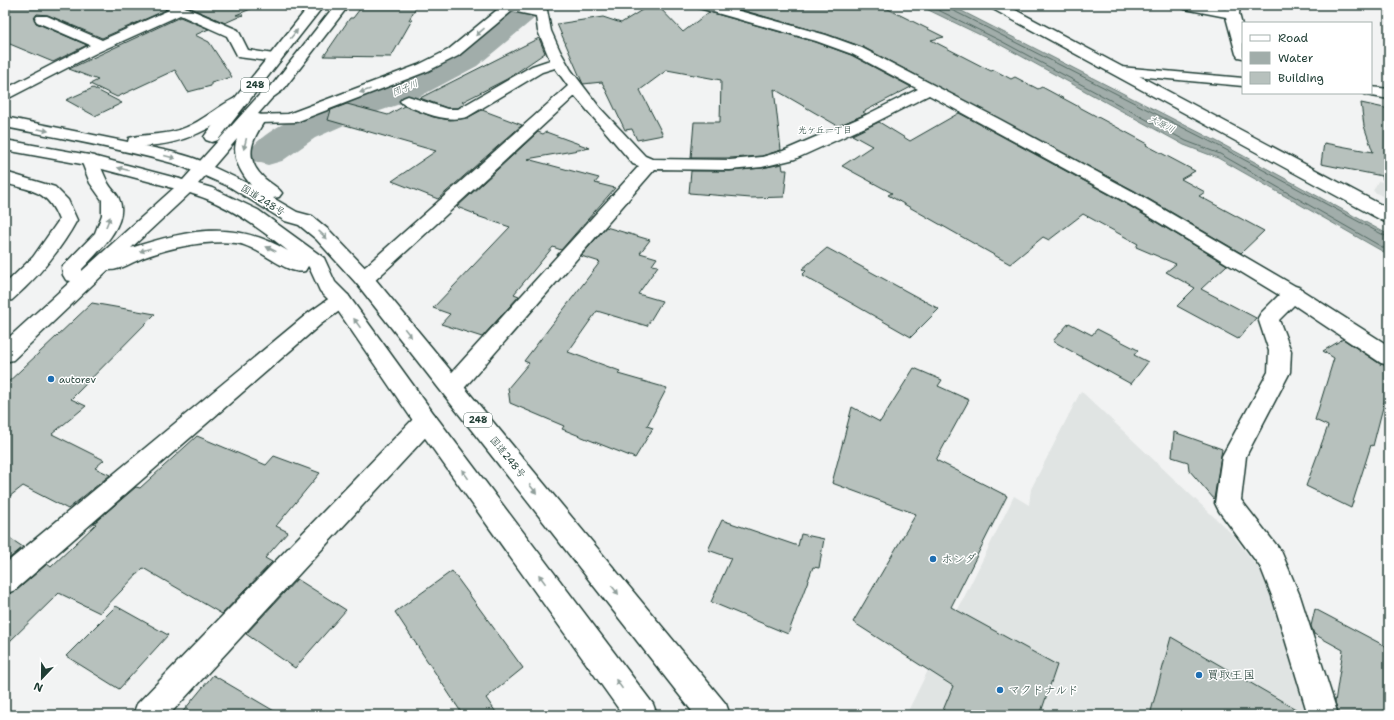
<svg xmlns="http://www.w3.org/2000/svg" width="1394" height="720" viewBox="0 0 1394 720" font-family="'Shantell Sans','Klee One',sans-serif">
	<style>
		.built { fill: #e0e4e3 }
		.water { fill: #a1adaa; stroke: #6d807b }
		.lines { fill: none; stroke-linecap: round; stroke-linejoin: round }
		.shore { stroke: #536a63; stroke-width: 1 }
		.river { fill: #a1adaa; fill-rule: evenodd }
		.building { fill: #b7c1bd; stroke: #1f3d34 }
		.street-casing { stroke: #1f3d34; stroke-width: 3 }
		.secondary-casing { stroke: #1f3d34; stroke-width: 3 }
		.highway-casing { stroke: #1f3d34; stroke-width: 3 }
		.street { fill: #fff; fill-rule: evenodd }
		.secondary { fill: #fff; fill-rule: evenodd }
		.highway { fill: #fff; fill-rule: evenodd }
		.oneway { fill: #8f9e9a }
		.poi-dot { fill: #1f6fb2; stroke: #fff; stroke-width: 1.5 }
		.labels { text-anchor: middle; dominant-baseline: central; stroke-width: 3; stroke-linejoin: round; paint-order: stroke }
		.shield { fill: #fff; stroke: #627771; stroke-width: 1 }
		.shield-label { font-size: 9px; font-weight: bold; fill: #1f3d34 }
		.far-water-label { font-size: 9px; font-style: italic; fill: #465f57; stroke: #fff }
		.far-neighbourhood-label { font-size: 9px; fill: #1f3d34; stroke: #fff }
		.street-label { font-size: 10px; fill: #1f3d34; stroke: #fff }
		.poi-label { font-size: 10px; fill: #1f3d34; stroke: #fff; text-anchor: start }
		.near-poi-label { font-size: 12px; fill: #1f3d34; stroke: #fff; text-anchor: start }
	</style>
	<rect width="100%" height="100%" fill="#f2f3f3"/>
	<filter id="ink" filterUnits="userSpaceOnUse"><feTurbulence type="fractalNoise" baseFrequency=".025" numOctaves="2"/><feDisplacementMap in="SourceGraphic" scale="8" xChannelSelector="R" yChannelSelector="G"/><feConvolveMatrix kernelMatrix="1 2 1 2 8 2 1 2 1" color-interpolation-filters="sRGB"/></filter>
	<g filter="url(#ink)">
		<!-- built -->
		<path class="built" d="M1378,181L1389,183V200L1373,191Z
			M1081,391L1232,534L1282,599L1313,715H906L1014,496L1029,505L1031,489Z"/>
		<!-- water -->
		<path class="water" d="M918,5H950L1218,142L1389,235V255L1218,158L1184,145L999,44Z"/>
		<g class="lines">
			<!-- shore -->
			<path class="shore" d="M928,5L1001,41L1186,141L1220,154L1389,251
				M949,5L952,10L1217,145L1389,238"/>
			<!-- river -->
			<path class="river" d="M512,5H546L542,12L477,66L417,98L360,118L315,138L282,161L268,165L254,161L248,153C274,115 350,100 392,82C412,74 433,63 452,52C472,41 493,20 512,5Z"/>
		</g>
		<!-- building -->
		<path class="building" d="M5,5H161L166,10L102,38L48,15L37,14L34,18L36,23L87,45L53,62L5,42Z
			M184,5H258V6L236,15H243L225,23Z
			M363,5H417L409,20H412L391,57L324,56L350,18H353Z
			M650,5H657L683,32L709,12L816,42L851,55L911,87L863,112L866,114L838,126L774,89L781,150L762,156L730,158H691L694,122H720L721,80L667,70L640,90L663,135L637,140L632,129L625,130L602,82L583,84L557,24L603,17L621,23Z
			M724,5H880L944,37L931,40L991,71L994,70L1011,79L1015,77L1038,89L1042,87L1148,144L1146,145L1195,171L1181,179L1205,192L1199,196L1264,231L1241,253L1135,191L863,47L826,34Z
			M180,17L209,29L195,35L209,42L232,77L211,83V86L188,92L175,70L117,97L90,84L98,80L69,69Z
			M539,38L545,53L507,79L462,102L465,103L458,108H447L420,98Z
			M93,88L122,103L95,116L66,100Z
			M1361,103L1389,109V188H1386L1382,176L1321,164L1324,143L1373,152L1364,126Z
			M347,104L388,115L404,106L433,117L450,120L467,118L482,110L522,125L438,199L392,181L436,151L328,120L331,110Z
			M959,113L1121,201L1227,265L1201,289L1256,318L1238,339L1177,306L1195,288L1166,272L1176,264L1136,247L1138,244L1083,214L1049,240L1043,237L1010,264L888,195L892,193L842,166L872,146L852,135L879,122L910,141Z
			M538,132L543,134L546,132L590,148L527,159L599,178L595,183L615,188L561,250L553,247L514,294L519,296L482,337L441,324L450,314L433,308L510,227L474,215L475,214L457,207Z
			M782,164L783,170H787L784,197L751,198L689,193L691,171H730L762,168Z
			M606,227L650,240L640,253L657,258L652,265L658,266L638,294L662,301L647,326L597,311L568,352L620,371L618,374L667,388L647,426L653,428L635,458L562,429L564,426L510,403L508,388L529,363L524,361L600,262L581,256Z
			M827,248L939,309L911,337L802,275L806,271L802,269Z
			M92,303L155,314L71,399L86,406L52,434L104,460L95,468L110,475L68,509L23,486L5,500V385Z
			M1069,323L1092,335L1097,329L1138,350L1134,355L1148,362L1131,384L1053,341Z
			M1343,339L1380,364L1389,366V384L1373,446L1371,445L1351,508L1306,486L1328,426L1315,420L1334,358L1323,351Z
			M914,368L942,380L938,386L969,400L936,460L1007,496L951,607L1057,665L1040,715H941L953,686L853,622L916,514L832,483L852,407L880,422Z
			M1174,432L1222,449L1214,499L1189,470L1188,462L1172,457Z
			M197,436L266,465L274,456L320,473L276,526L288,532L265,558L272,562L222,614L143,568L100,613L59,593L5,646V595L16,591L47,564L51,567L96,524L94,523L136,487L140,488Z
			M722,520L798,546L801,534L824,539L819,568L813,567L788,634L711,602L731,558L708,550Z
			M5,535L23,547L5,562Z
			M452,571L523,668L486,698L498,715H463L395,612Z
			M297,579L346,610L295,668L246,634Z
			M116,606L168,635L119,689L66,656Z
			M1315,609L1389,648V715H1339L1335,702L1343,650L1314,634L1311,626Z
			M1171,637L1306,715H1150Z
			M213,675L281,715H180Z"/>
		<g class="lines">
			<defs>
				<path id="street" d="M162,5H180L238,30L248,50L280,55L282,58L280,61L275,62L238,57L227,36L180,15L96,53L5,100V89L90,45L37,22L35,19L37,16H47L102,40L169,10Z
					M503,5H523L547,10L551,31L560,51L571,70L600,108L645,156L652,159L730,160L762,157L783,151L862,117L918,89L852,54L816,41L699,8L697,5H718L826,35L862,48L999,119L1134,192L1295,286L1301,288L1303,291L1389,346V365L1381,363L1294,305L1279,320L1291,351L1290,372L1246,456L1241,500L1281,551L1300,596L1338,715H1308L1272,596L1261,568L1219,511L1215,503L1222,456L1268,372L1269,351L1258,318L1261,313L1279,295L1122,200L929,95L874,123L795,159L762,167L730,170L655,169L460,393L452,396L444,393L441,387L444,381L639,166L633,164L575,96L371,284L364,286L357,284L354,279L357,274L568,86L555,68L542,72L467,117C444,123 423,112 403,104L400,101L403,98L408,96L447,109H458L532,66L550,60L538,31L536,16L512,11L458,56L428,71L296,122L259,123L253,121L251,118L253,115L288,114L418,65L448,50Z
					M1178,5H1206L1226,9V5H1240L1239,14L1243,29V58L1238,57L1236,54L1226,17L1185,9Z
					M1120,67L1243,78V86L1115,74L1113,71L1115,68Z
					M1371,87L1389,89V99L1366,95L1364,93H1371Z
					M341,293L348,295L351,300L348,305L321,324L15,590L5,594V564L307,314L334,295Z
					M426,411L434,414L438,421L434,428L169,715H133L137,704L418,414Z"/>
				<path id="secondary" d="M989,5H1006L1389,209V223L1383,221L991,8Z
					M241,96L246,98L249,101L246,104C215,127 184,145 144,146C159,149 204,157 213,169L210,173C198,176 184,166 172,163C117,148 61,138 5,127V117L128,142L129,138C149,133 168,136 187,127C204,120 226,100 241,96Z
					M5,140L89,155L180,179L183,183L180,187L174,188L87,165L5,150Z
					M5,172L55,187L68,200L77,220C60,251 39,276 12,300L5,302V284L33,257L59,220C48,190 32,191 5,183Z"/>
				<path id="highway" d="M310,5H324L218,140L212,142L206,140L204,137L206,134Z
					M335,5H349L283,90L272,98L258,114L264,116L266,119C251,140 243,159 265,179C271,184 278,187 282,193L279,197L273,198L297,212L312,216L330,231L371,274L726,704L730,715H695L357,284L316,239L299,225L285,221L230,187L205,176L198,184L212,188L258,210L324,258L335,282L348,295L434,414L653,704L657,715H623L418,428L334,305L320,291L309,267L308,266L305,271C287,276 259,246 236,243C206,240 173,247 145,257C134,261 120,271 108,270L13,360L5,362V341L71,281L66,280L63,275L62,267L95,233L102,215V200L90,183L81,160L83,156L89,155L95,156C100,164 103,173 107,181C110,188 117,193 119,199C130,224 97,253 82,269V271L174,188L168,187L165,183L168,179L174,178L183,180L262,92L273,84ZM237,139C231,156 240,172 251,185L213,167ZM190,193C227,204 258,227 288,251C235,219 186,230 131,248Z"/>
			</defs>
			<!-- street casing -->
			<use href="#street" class="street-casing"/>
			<!-- secondary casing -->
			<use href="#secondary" class="secondary-casing"/>
			<!-- highway casing -->
			<use href="#highway" class="highway-casing"/>
			<!-- street -->
			<use href="#street" class="street"/>
			<!-- secondary -->
			<use href="#secondary" class="secondary"/>
			<!-- highway -->
			<use href="#highway" class="highway"/>
		</g>
		<!-- one-way arrows -->
		<defs><path id="oneway-solid" d="M-6-.8H1V-3.2L6.5 0L1 3.2V.8H-6Z"/></defs>
		<g class="oneway">
			<use href="#oneway-solid" transform="translate(480 32) rotate(139)"/>
			<use href="#oneway-solid" transform="translate(294 34) rotate(-51)"/>
			<use href="#oneway-solid" transform="translate(365 91) rotate(161)"/>
			<use href="#oneway-solid" transform="translate(43 130) rotate(12)"/>
			<use href="#oneway-solid" transform="translate(245 144) rotate(104)"/>
			<use href="#oneway-solid" transform="translate(170 157) rotate(15)"/>
			<use href="#oneway-solid" transform="translate(123 169) rotate(-165)"/>
			<use href="#oneway-solid" transform="translate(108 222) rotate(-68)"/>
			<use href="#oneway-solid" transform="translate(323 235) rotate(43)"/>
			<use href="#oneway-solid" transform="translate(271 249) rotate(-154)"/>
			<use href="#oneway-solid" transform="translate(145 250) rotate(163)"/>
			<use href="#oneway-solid" transform="translate(357 323) rotate(-125)"/>
			<use href="#oneway-solid" transform="translate(408 333) rotate(51)"/>
			<use href="#oneway-solid" transform="translate(465 474) rotate(-126)"/>
			<use href="#oneway-solid" transform="translate(533 489) rotate(51)"/>
			<use href="#oneway-solid" transform="translate(542 579) rotate(-126)"/>
			<use href="#oneway-solid" transform="translate(615 590) rotate(51)"/>
			<use href="#oneway-solid" transform="translate(619 684) rotate(-126)"/>
		</g>
	</g>
	<!-- markers -->
	<g class="poi-dot">
		<circle cx="51" cy="379" r="4"/>
		<circle cx="933" cy="559" r="4"/>
		<circle cx="1199" cy="675" r="4"/>
		<circle cx="1000" cy="690" r="4"/>
	</g>
	<g class="labels">
		<!-- shield labels -->
		<g class="shield">
			<rect x="241" y="78" width="28" height="14" rx="3"/>
			<rect x="464" y="413" width="28" height="14" rx="3"/>
		</g>
		<g class="shield-label">
			<text x="255" y="85">248</text>
			<text x="478" y="420">248</text>
		</g>
		<!-- far-water labels -->
		<g class="far-water-label">
			<text transform="translate(405 88) rotate(-23)">団子川</text>
			<text transform="translate(1162 124) rotate(27)">大原川</text>
		</g>
		<!-- far-neighbourhood labels -->
		<g class="far-neighbourhood-label">
			<text x="825" y="130">光ケ丘一丁目</text>
		</g>
		<!-- street labels -->
		<g class="street-label">
			<text transform="translate(263 200) rotate(32)">国道248号</text>
			<text transform="translate(508 457) rotate(51)">国道248号</text>
		</g>
		<!-- poi labels -->
		<g class="poi-label">
			<text x="59" y="379">autorev</text>
		</g>
		<!-- near-poi labels -->
		<g class="near-poi-label">
			<text x="941" y="559">ホンダ</text>
			<text x="1207" y="675">買取王国</text>
			<text x="1008" y="690">マクドナルド</text>
		</g>
	</g>
	<!-- margin -->
	<rect width="1394" height="720" fill="none" stroke="#fff" stroke-width="20"/>
	<rect x="10" y="10" width="1374" height="700" fill="none" stroke="#1f3d34" stroke-width="1.5" filter="url(#ink)"/>
	<!-- legend -->
	<rect x="1242" y="22" width="130" height="72" fill="#ffffff" stroke="#a5b1ae"/>
	<rect x="1250" y="35" width="20" height="6" fill="#ffffff" stroke="#a5b1ae"/>
	<text x="1278" y="42" font-size="12" fill="#1f3d34">Road</text>
	<rect x="1250" y="52" width="20" height="12" fill="#a1adaa" stroke="#a5b1ae"/>
	<text x="1278" y="62" font-size="12" fill="#1f3d34">Water</text>
	<rect x="1250" y="72" width="20" height="12" fill="#b7c1bd" stroke="#a5b1ae"/>
	<text x="1278" y="82" font-size="12" fill="#1f3d34">Building</text>
	<!-- north arrow -->
	<g transform="translate(42 678) rotate(202)" stroke="#ffffff" stroke-width="3" paint-order="stroke">
	<path d="M0-3L7 15L0 10L-7 15Z" fill="#1f3d34"/>
	<text y="-6" font-size="11" font-weight="bold" text-anchor="middle" fill="#1f3d34">N</text>
	</g>
</svg>
